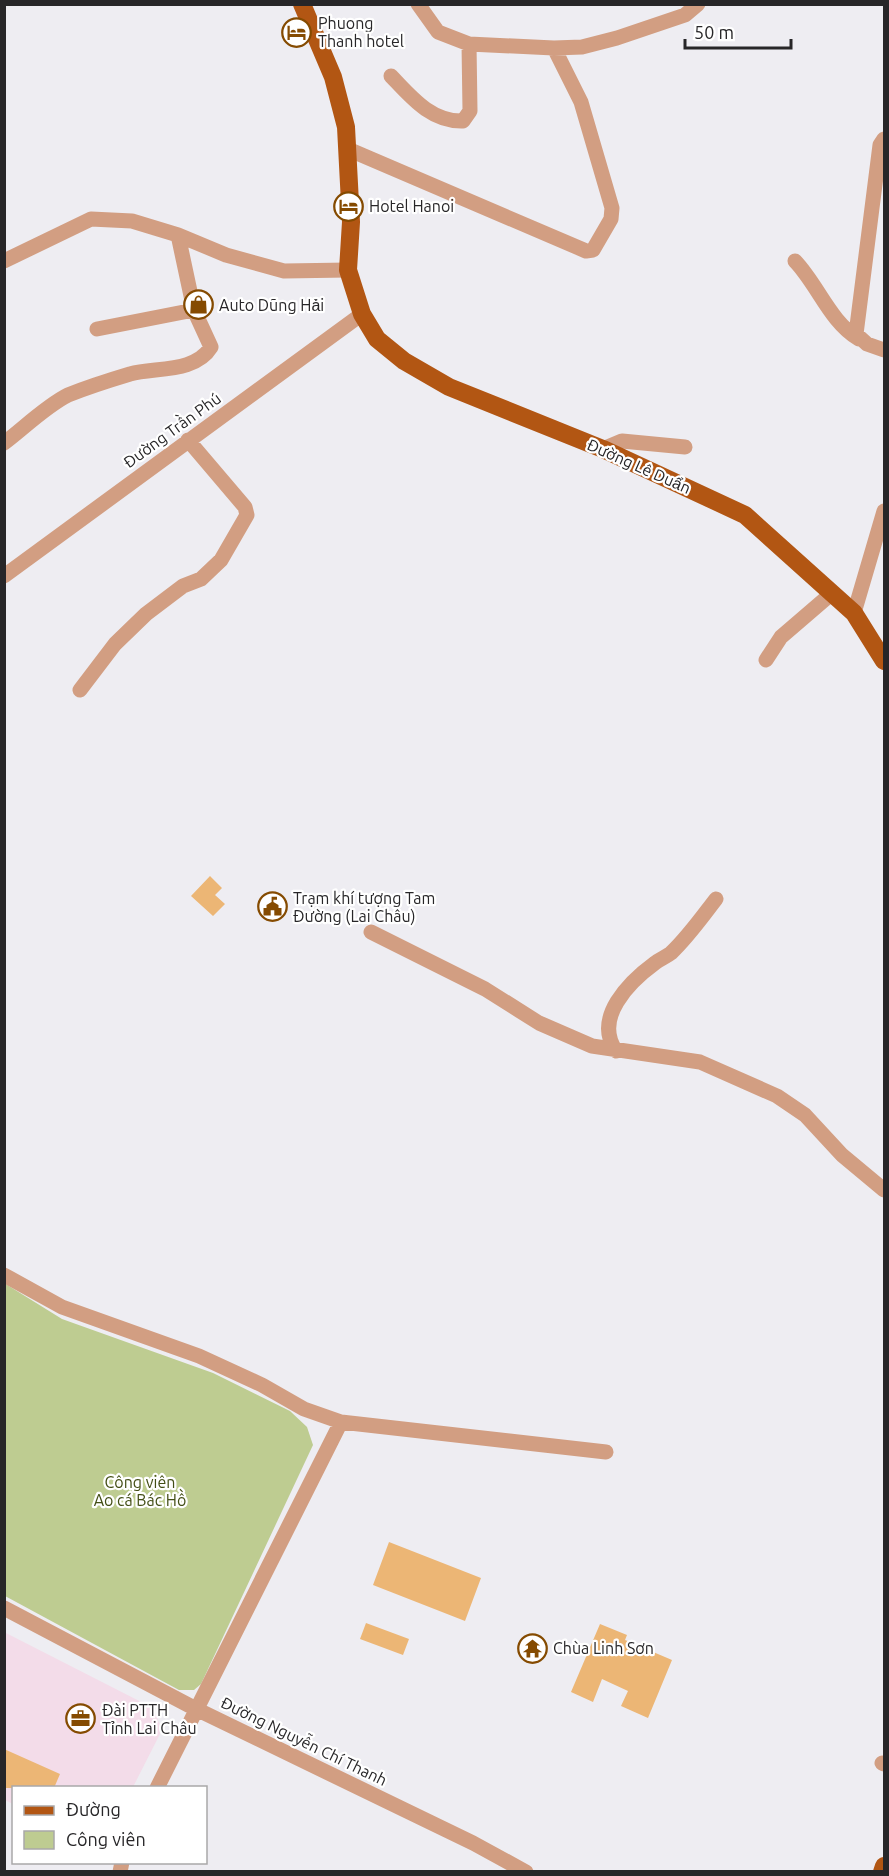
<svg xmlns="http://www.w3.org/2000/svg" width="889" height="1876" viewBox="0 0 889 1876" font-family="Ubuntu,sans-serif">
	<style>
		.commercial { fill: #f3dce9 }
		.green { fill: #becc91 }
		.building { fill: #ecb675 }
		.lines { fill: none; stroke-linecap: round; stroke-linejoin: round }
		.minor { stroke: #d29e82; stroke-width: 15 }
		.major { stroke: #b25613; stroke-width: 18 }
		.labels { text-anchor: middle; dominant-baseline: central; stroke-width: 4.5; stroke-linejoin: round; paint-order: stroke }
		.poi-label { font-size: 16px; fill: #272628; stroke: #fff; text-anchor: start }
		.street-label { font-size: 16px; fill: #272628; stroke: #fff }
		.park-label { font-size: 16px; fill: #434e15; stroke: #fff }
	</style>
	<rect width="100%" height="100%" fill="#eeedf2"/>
	<!-- commercial -->
	<path class="commercial" d="M4,1632L153,1708L162,1730L133,1787L14,1788L13,1804L5,1800Z"/>
	<!-- green -->
	<path class="green" d="M4,1283L62,1319L213,1373L290,1411L307,1427L313,1445L201,1684L194,1690H179L5,1596Z"/>
	<!-- building -->
	<path class="building" d="M210,876L222,888L215,895L225,904L213,916L191,896Z
		M389,1542L481,1578L465,1621L373,1585Z
		M366,1623L409,1639L403,1655L360,1639Z
		M600,1624L627,1635L625,1640L672,1660L648,1718L621,1706L628,1691L602,1679L593,1702L571,1692Z
		M4,1749L60,1774L54,1788H4Z"/>
	<g class="lines">
		<!-- minor -->
		<path class="minor" d="M418,4L438,32L469,44L554,48L582,47L617,38L685,15L698,4
			M391,76C411,97 431,122 463,121L470,111L469,44
			M884,139L880,145L856,334L867,344L884,350
			M350,150L586,251L593,250L611,219L612,208L581,102L554,48
			M4,261L91,219L132,221L178,235L226,255L284,271L348,270
			M795,261C818,285 830,322 859,339
			M97,329L194,310
			M4,443C24,428 46,406 68,395C88,387 110,380 130,374C156,367 195,373 211,347L194,310L178,235
			M603,449L622,441L685,447
			M4,576L362,314
			M854,613L884,511
			M766,660L781,637L831,594
			M80,690L115,644L146,614L183,586L201,579L221,560L247,515L245,507L188,440
			M371,932L485,989L539,1023L592,1046L700,1062L777,1096L805,1115L842,1155L884,1190
			M616,1051C593,1018 629,982 655,963C660,959 666,957 671,953C688,937 702,917 716,899
			M4,1275L62,1307L199,1356L262,1385L304,1409L341,1422L606,1452
			M4,1608L194,1708L473,1843L526,1872
			M882,1763L884,1764
			M157,1788L341,1422
			M120,1872L122,1862"/>
		<!-- major -->
		<path class="major" d="M302,4L333,77L346,127L351,222L348,270L362,314L377,339L404,361L449,387L603,449L745,515L854,613L884,661
			M882,1872L884,1866"/>
	</g>
	<!-- icons -->
	<defs>
		<symbol id="hotel-ring" viewBox="-11 -11 22 22"><circle r="9.5" fill="#fff" stroke="#854b01" stroke-width="1.5"/><path d="M-6-4.5h1.5V1H6V5H4.5V3h-9V5H-6ZM-4 0a1.8 1.8 0 1 1 3.6 0ZM.5 0V-2.5h3Q6-2.5 6 0Z" fill="#854b01"/></symbol>
		<symbol id="shop-ring" viewBox="-11 -11 22 22"><circle r="9.5" fill="#fff" stroke="#854b01" stroke-width="1.5"/><path d="M-5-2.5h2.3a2.7 3.5 0 0 1 5.4 0H5L5.5 6h-11ZM-1.5-2.5h3a1.5 2.3 0 0 0-3 0Z" fill="#854b01"/></symbol>
		<symbol id="civic-ring" viewBox="-11 -11 22 22"><circle r="9.5" fill="#fff" stroke="#854b01" stroke-width="1.5"/><path d="M-.6-6.5H3V-4.5H.6V-3L4-1V1h2V6H-6V1h2V-1L-.6-3ZM-1.2 2.5V6h2.4V2.5Z" fill="#854b01"/></symbol>
		<symbol id="temple-ring" viewBox="-11 -11 22 22"><circle r="9.5" fill="#fff" stroke="#854b01" stroke-width="1.5"/><path d="M0-6L5-2H3V0L6.5 2.5H4V6H1.5V3h-3V6H-4V2.5H-6.5L-3 0V-2H-5Z" fill="#854b01"/></symbol>
		<symbol id="office-ring" viewBox="-11 -11 22 22"><circle r="9.5" fill="#fff" stroke="#854b01" stroke-width="1.5"/><path d="M-6-3h4V-5.5h4V-3h4V5H-6ZM-1-4.5V-3h2v-1.5ZM-6 0V1H6V0Z" fill="#854b01"/></symbol>
	</defs>
	<g fill-rule="evenodd">
		<use href="#hotel-ring" x="280" y="16" width="33" height="33"/>
		<use href="#hotel-ring" x="332" y="190" width="33" height="33"/>
		<use href="#shop-ring" x="182" y="288" width="33" height="33"/>
		<use href="#civic-ring" x="256" y="890" width="33" height="33"/>
		<use href="#temple-ring" x="516" y="1632" width="33" height="33"/>
		<use href="#office-ring" x="64" y="1702" width="33" height="33"/>
	</g>
	<g class="labels">
		<!-- poi labels -->
		<g class="poi-label">
			<text x="318" y="23">Phuong<tspan x="318" dy="18">Thanh hotel</tspan></text>
			<text x="369" y="206">Hotel Hanoi</text>
			<text x="219" y="305">Auto Dũng Hải</text>
			<text x="293" y="898">Trạm khí tượng Tam<tspan x="293" dy="18">Đường (Lai Châu)</tspan></text>
			<text x="553" y="1648">Chùa Linh Sơn</text>
			<text x="102" y="1710">Đài PTTH<tspan x="102" dy="18">Tỉnh Lai Châu</tspan></text>
		</g>
		<!-- street labels -->
		<g class="street-label">
			<text transform="translate(172 430) rotate(-36)">Đường Trần Phú</text>
			<text transform="translate(639 466) rotate(24)">Đường Lê Duẩn</text>
			<text transform="translate(304 1741) rotate(26)">Đường Nguyễn Chí Thanh</text>
		</g>
		<!-- park labels -->
		<g class="park-label">
			<text x="140" y="1482">Công viên<tspan x="140" dy="18">Ao cá Bác Hồ</tspan></text>
		</g>
	</g>
	<!-- border -->
	<rect width="889" height="1876" fill="none" stroke="#272628" stroke-width="12"/>
	<!-- legend -->
	<rect x="12" y="1786" width="195" height="78" fill="#ffffff" stroke="#a9a8a9" stroke-width="1.5"/>
	<rect x="24" y="1806" width="30" height="9" fill="#b25613" stroke="#a9a8a9" stroke-width="1.5"/>
	<text x="66" y="1816" font-size="18" fill="#272628">Đường</text>
	<rect x="24" y="1831" width="30" height="18" fill="#becc91" stroke="#a9a8a9" stroke-width="1.5"/>
	<text x="66" y="1846" font-size="18" fill="#272628">Công viên</text>
	<!-- scale -->
	<path d="M685 39v9h106v-9" fill="none" stroke="#272628" stroke-width="3"/>
	<text x="694" y="39" font-size="18" fill="#272628" stroke="#ffffff" stroke-width="4.5" paint-order="stroke">50 m</text>
</svg>
